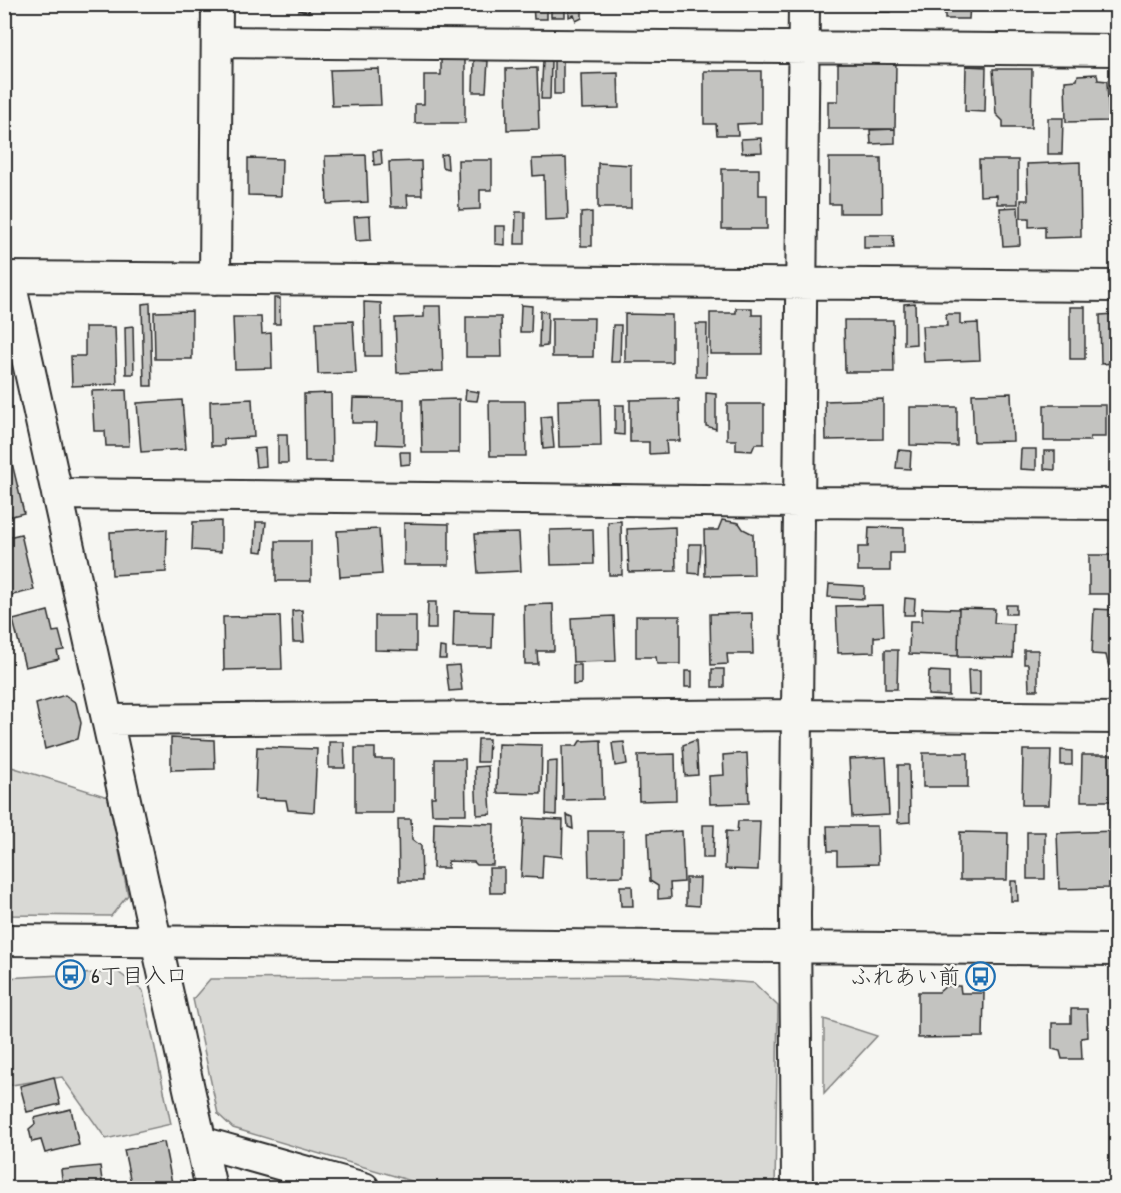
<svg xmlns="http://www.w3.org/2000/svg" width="1121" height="1193" viewBox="0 0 1121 1193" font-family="'Patrick Hand','Klee One',sans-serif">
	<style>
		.green { fill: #d9d9d5; stroke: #828280; stroke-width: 1.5 }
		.building { fill: #c3c3c0; stroke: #2b2b2b; stroke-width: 1.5 }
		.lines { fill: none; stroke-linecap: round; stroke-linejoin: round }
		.street-casing { stroke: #2b2b2b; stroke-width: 34 }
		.street { stroke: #f6f6f2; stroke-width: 30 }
		.labels { text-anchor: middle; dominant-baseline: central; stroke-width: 5; stroke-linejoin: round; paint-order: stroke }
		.poi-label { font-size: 22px; fill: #2b2b2b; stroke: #f6f6f2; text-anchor: start }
	</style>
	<rect width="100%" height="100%" fill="#f6f6f2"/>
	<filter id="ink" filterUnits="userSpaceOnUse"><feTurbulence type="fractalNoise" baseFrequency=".0167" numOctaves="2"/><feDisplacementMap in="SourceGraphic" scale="12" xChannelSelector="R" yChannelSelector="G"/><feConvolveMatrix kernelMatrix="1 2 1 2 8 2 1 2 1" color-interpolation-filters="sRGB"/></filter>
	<g filter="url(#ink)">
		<!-- green -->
		<path class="green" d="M5,765L108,797L128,895L111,916L5,915Z
			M118,972L143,991L171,1124L106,1139L62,1077L5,1086V978Z
			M649,976L754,983L778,1006L775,1188H435L233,1128L218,1114L193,999L210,979Z
			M824,1019L877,1036L824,1093Z"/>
		<!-- building -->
		<path class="building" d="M298,4H309V12L299,10Z
			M533,4H547V19H534Z
			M551,4H565V17H551Z
			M569,4H582V18L576,21L574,15L569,17Z
			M876,4H891V12H876Z
			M945,4H970L969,19H945Z
			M441,60H465V123H415V104H424V75H441Z
			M474,60L488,61L486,92H473Z
			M554,60H563V94H554Z
			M543,61H551L550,99H541Z
			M896,63L895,129H828V101H838V64Z
			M966,66L986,67L985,112L965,111Z
			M537,68L539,129L507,130L506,69Z
			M379,69L381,105L332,106L330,70Z
			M993,69H1032L1031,128H1003V121L996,114Z
			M704,71H761V123L737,124L738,135H717L716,124H704Z
			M618,73L619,108L582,109L581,74Z
			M1097,74L1098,80L1107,81L1109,121L1066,122L1065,81L1077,80L1078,75Z
			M1048,118H1063L1062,154H1048Z
			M895,129V143L871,144L870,130Z
			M761,138L762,152L742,153L741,139Z
			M381,150L382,164L374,165L373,151Z
			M447,154L448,169L442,167L441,155Z
			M366,155L368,202L327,204L325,156Z
			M248,158L282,159L281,196L248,195Z
			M566,158L568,219L545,220L544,175L533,176L532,159Z
			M829,158H881L882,213H840V204H829Z
			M458,160H492V190H480V209L459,210Z
			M979,160H1018V204H997V195L980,196Z
			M421,161L422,195H407L408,207H391L389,162Z
			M1080,162L1081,237L1045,238V226L1029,227V218H1021V200H1028L1027,164Z
			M598,163L631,165V208H598Z
			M722,169H759V195H767V229H722Z
			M1018,207L1020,245L1003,246L1000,208Z
			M516,212H525V244H515Z
			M592,212V246H581V213Z
			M370,216L371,240L356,241L354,217Z
			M495,226H505V245L495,244Z
			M864,235H893L894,248H864Z
			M274,298H280V324H274Z
			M364,302L381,303L382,356H365Z
			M150,303L152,386H144L142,304Z
			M915,303L916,344L904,345V304Z
			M521,305L532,306L531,332H520Z
			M424,306H441L443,371L397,373L395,318L424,317Z
			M1070,307H1085V359H1070Z
			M736,308H752V315H762V354H710V313H736Z
			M192,311V359H155L154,312Z
			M540,311L548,312L547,346L539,347Z
			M625,314L672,315V362H625Z
			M946,314H960V324L978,323L980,360L924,362L922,326H947Z
			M1116,314V363L1101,364L1100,315Z
			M233,317H261L262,334L271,333L272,368L235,369Z
			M466,317H501L502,357H466Z
			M552,318H594L593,357H552Z
			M844,320H893L894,372H845Z
			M353,321L356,373L318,374L316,322Z
			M696,324H707L706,377H696Z
			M613,325H621L620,362H611Z
			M133,326L134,374H126L125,327Z
			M85,327H115L117,384L72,386L71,356H85Z
			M126,390L129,446H106L105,431H94L92,391Z
			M466,390L479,392L477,401L465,400Z
			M331,393L332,462H305L304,394Z
			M706,393L716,394V429L706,426Z
			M1011,393L1013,441L974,442L972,394Z
			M353,398L404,399V445L376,444L377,423H352Z
			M252,399L254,437L224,439V446H211L210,401Z
			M459,399V453H422L421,400Z
			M600,399L601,446L559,447L558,400Z
			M679,399L680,441H666L667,453L649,454V442H630V400Z
			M883,399V439L826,440L825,401Z
			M182,400L186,449L141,452L137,403Z
			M489,401H525L526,456H490Z
			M727,404H764V444H755L752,451L736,450V440H727Z
			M615,405H624V435L615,434Z
			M1044,405H1106V437H1090V441H1044Z
			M910,407H957V446L910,445Z
			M551,416L554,448L543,449L541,417Z
			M278,434H287L288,463H278Z
			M265,448L266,466L256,467L254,449Z
			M1021,449H1036V470L1020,469Z
			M898,450L911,451L910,469L896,468Z
			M1044,451H1055V470L1044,469Z
			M400,452H410V464L401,465Z
			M11,459L24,513L4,518V461Z
			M722,520L739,523L743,529L753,534L754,575L705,576L704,530H718Z
			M221,521V552L192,550L193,522Z
			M621,521L622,575H609L608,522Z
			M256,522H266L263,552L255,551Z
			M404,523L449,524V565H404Z
			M675,527L676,571L629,572L627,529Z
			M869,527L904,528V553H890V571H858V547H868Z
			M167,529L166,572L112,575L110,532Z
			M379,529L382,574L340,577L337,531Z
			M593,529L594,564L551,565L550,530Z
			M519,533L521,571L478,573L475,534Z
			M21,534L34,590L4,597V538Z
			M276,541H311V581H276Z
			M689,544H701L699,574L689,573Z
			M1089,555H1116V594H1089Z
			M829,584L864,586V599L828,597Z
			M905,598L915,599L914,615H904Z
			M428,602H436V629H427Z
			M553,604L554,651H537L538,664H525L524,605Z
			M883,605L884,636L874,637V652L838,653L836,606Z
			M1006,605H1016V614H1006Z
			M922,608L959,609L958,656L909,654L910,621H922Z
			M959,608L995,609L994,623L1014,624L1013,658L958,657Z
			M1094,609L1116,610V667H1109L1106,655L1092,654Z
			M302,610L304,642H293L292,611Z
			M48,611L53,632L59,631L64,650L57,651L59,659L25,667L13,620Z
			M454,611L493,612L492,648H453Z
			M752,613L753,654H727L728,664L711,665L710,614Z
			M280,616L282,669L224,670L223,617Z
			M375,616H416V651L375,650Z
			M614,616L616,661L573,662L571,618Z
			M636,616H680V664H657L656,657H636Z
			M440,647L446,648V659H439Z
			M885,650H898L897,689H885Z
			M1024,650H1038V690H1029L1028,664H1024Z
			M459,665L462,690L449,691L446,666Z
			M573,665H581V684L573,685Z
			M712,669H724V687H712Z
			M968,670H980V695H969Z
			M685,671H692V687H685Z
			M929,671L949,672V696L928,695Z
			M65,695L76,703L81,723L78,739L45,749L36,704Z
			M171,738L214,740L215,769L171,770Z
			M478,739H489L488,762H477Z
			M601,740L603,799L563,800L562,746H577L580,741Z
			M696,740L698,775L685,776L683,745Z
			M329,742H344L345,768H329Z
			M624,742L627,764L615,766L612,743Z
			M498,744L542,745L541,794L497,793Z
			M257,747L317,749L314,812L288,810L286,800L255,799Z
			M355,748H375V759H393V813H355Z
			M1023,750H1051L1049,805H1022Z
			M1061,750L1072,751V765H1061Z
			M747,753L749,803L710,804L709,776L724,775L723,755Z
			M923,753H968V787H923Z
			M675,754L676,800L639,801L638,755Z
			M1082,755H1116V801H1081Z
			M886,757L889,815L852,817L849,759Z
			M435,759H465L466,814H432L431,797H435Z
			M557,761L556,815L546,814L547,762Z
			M898,765H909L910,822L898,823Z
			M488,766L491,814L477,815L475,767Z
			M567,815L572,817L573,829L568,827Z
			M524,818L563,820L562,857L543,855L542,878L521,877Z
			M398,819H411L412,839L421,846L422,881H399Z
			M738,821H760L758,870L725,869L726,831L737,832Z
			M434,822L494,824L493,865H477L474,862L448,861V868H433Z
			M703,825H714L713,858H703Z
			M827,826H877L878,864L837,865V851H828Z
			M588,831H623V876L589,877Z
			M682,831L684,882L670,883L671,898L658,899V886L650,881L648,833Z
			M1116,831V875H1109L1110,888L1059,889L1057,833Z
			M960,832L1008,833L1007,880H960Z
			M1027,832H1045V879H1027Z
			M489,868H504V893H490Z
			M686,878H700L699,906L686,905Z
			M1011,881H1017L1018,901H1011Z
			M620,886H632L633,906H621Z
			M946,986H960L961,993H984L983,1037L918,1038V992H939Z
			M1116,1005V1069H1113L1112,1010Z
			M1071,1009H1087L1088,1037L1081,1038L1082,1059H1062L1060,1051L1052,1049V1023H1071Z
			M54,1077L60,1104L27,1112L20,1086Z
			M71,1109L79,1145L45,1153L41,1140L32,1142L29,1129L35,1124L34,1118Z
			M164,1142L172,1183L144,1188H132L124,1150Z
			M100,1166L103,1188H63L61,1170Z"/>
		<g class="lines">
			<defs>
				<path id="street" d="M217,42L1116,50
					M4,277L1116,286
					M9,277L211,1188
					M215,279L217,4
					M57,494L799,502L1116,504
					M107,720L797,715L1116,718
					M4,940L1116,950
					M201,1142L364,1188
					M797,1188L795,915L804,4"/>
			</defs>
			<!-- street casing -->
			<use href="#street" class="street-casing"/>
			<!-- street -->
			<use href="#street" class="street"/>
		</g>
	</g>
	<!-- icons -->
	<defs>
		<symbol id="bus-ring" viewBox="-11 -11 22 22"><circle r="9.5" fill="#f6f6f2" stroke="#1f6fb2" stroke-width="1.5"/><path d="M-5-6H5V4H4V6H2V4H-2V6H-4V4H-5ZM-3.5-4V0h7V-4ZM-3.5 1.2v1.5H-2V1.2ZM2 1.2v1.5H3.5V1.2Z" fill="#1f6fb2"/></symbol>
	</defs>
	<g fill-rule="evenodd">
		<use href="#bus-ring" x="54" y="958" width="33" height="33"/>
		<use href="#bus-ring" x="964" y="960" width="33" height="33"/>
	</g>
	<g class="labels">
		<!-- poi labels -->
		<g class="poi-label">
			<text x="91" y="975">6丁目入口</text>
			<text x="960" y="976" text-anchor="end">ふれあい前</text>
		</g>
	</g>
	<!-- margin -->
	<rect width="1121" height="1193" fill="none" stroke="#f6f6f2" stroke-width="24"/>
	<rect x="12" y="12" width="1097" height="1169" fill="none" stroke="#2b2b2b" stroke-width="2" filter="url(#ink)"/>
</svg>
